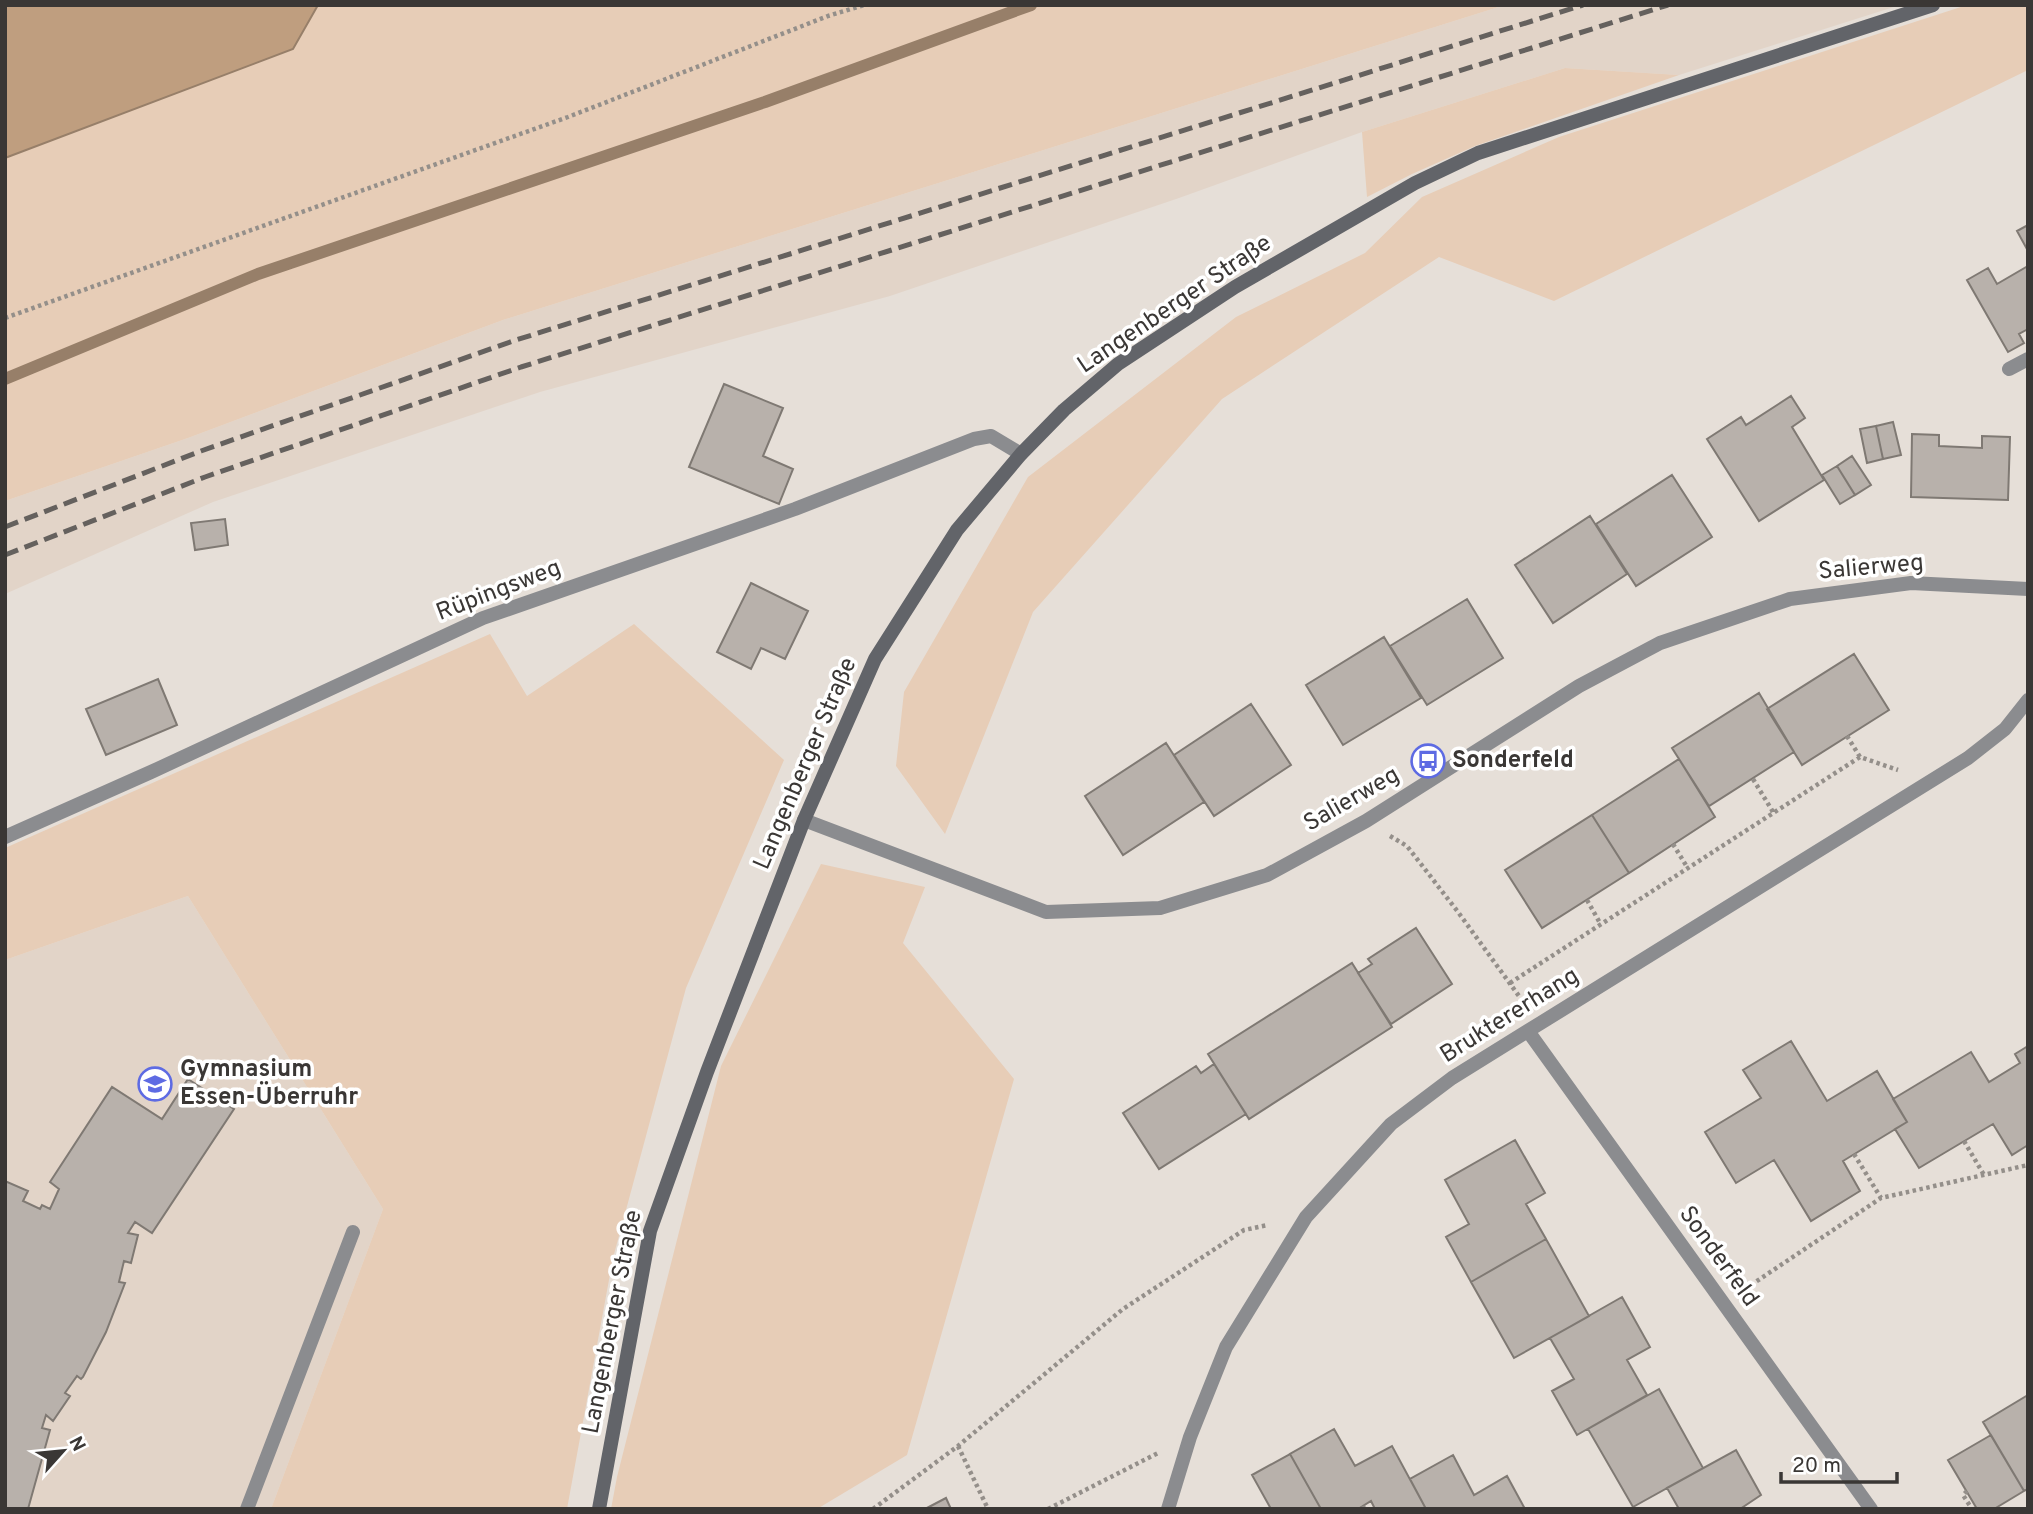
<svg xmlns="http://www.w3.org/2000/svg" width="2033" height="1514" viewBox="0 0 2033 1514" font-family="Overpass,sans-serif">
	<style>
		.built { fill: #e2d4c8 }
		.green { fill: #e7cdb7 }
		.water { fill: #bf9e7f; stroke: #977f69; stroke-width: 2 }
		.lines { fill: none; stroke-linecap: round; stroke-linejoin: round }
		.stream { stroke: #977f69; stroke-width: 12 }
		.building { fill: #b8b1ab; stroke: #7f7973; stroke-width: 2 }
		.path { stroke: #948f8a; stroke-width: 4.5; stroke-dasharray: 3.5 3.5; stroke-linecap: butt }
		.service { stroke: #8b8c8f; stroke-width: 14 }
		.minor { stroke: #8b8c8f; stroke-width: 14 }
		.tertiary { stroke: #8b8c8f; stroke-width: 14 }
		.secondary { stroke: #626469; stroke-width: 14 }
		.rail { stroke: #65615e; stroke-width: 5; stroke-dasharray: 14 7; stroke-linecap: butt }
		.labels { text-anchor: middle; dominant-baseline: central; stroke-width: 7; stroke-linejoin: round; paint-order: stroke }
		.street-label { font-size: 24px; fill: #3a3735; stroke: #fff }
		.poi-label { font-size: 24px; font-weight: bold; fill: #3a3735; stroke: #fff; text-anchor: start }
	</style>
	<rect width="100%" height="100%" fill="#e6dfd8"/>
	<!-- built -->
	<path class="built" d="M1505,5H1900L1679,75L1565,68L1362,132L1179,198L890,296L540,392L213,502L5,594V501L188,438L503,320Z
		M188,896L383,1209L271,1509H5V960Z"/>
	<!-- green -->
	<path class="green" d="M5,5H1505L503,320L188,438L5,501Z
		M1967,5H2028V70L1554,301L1439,257L1222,399L1033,612L945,834L896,766L904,692L1028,477L1236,317L1365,253L1422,197L1559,137Z
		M1565,68L1679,75L1475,146L1412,174L1367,197L1362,132Z
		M634,624L784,760L686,988L613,1258L567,1509H271L383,1209L188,896L5,960V848L490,634L527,696Z
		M821,864L925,887L903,943L1014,1079L907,1455L817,1509H611L617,1477L721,1066Z"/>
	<!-- water -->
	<path class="water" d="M5,5H318L293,49L5,158Z"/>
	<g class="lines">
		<!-- stream -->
		<path class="stream" d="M5,379L258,274L765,102L1031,5"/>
	</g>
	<!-- building -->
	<path class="building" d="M2028,225V251L2017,231Z
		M2028,266V329L2019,334L2024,343L2008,352L1967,280L1988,268L1997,284Z
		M724,384L783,408L763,456L793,469L779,504L689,467Z
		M1791,396L1805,418L1792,427L1824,480L1759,521L1707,439L1741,417L1746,425Z
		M1893,422L1901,455L1883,459L1876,426Z
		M1876,426L1883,459L1867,463L1860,429Z
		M1912,434L1939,435V446L1982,448V436L2010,437L2008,500L1911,497Z
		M1852,456L1871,485L1855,495L1837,466Z
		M1837,466L1855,495L1840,504L1822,475Z
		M1672,475L1712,537L1636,586L1596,524Z
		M1590,516L1627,574L1553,623L1515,565Z
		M225,519L228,545L195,550L191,523Z
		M751,583L808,611L785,659L761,648L751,669L717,652Z
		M1467,599L1503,658L1427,705L1390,646Z
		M1384,637L1421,698L1343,745L1306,685Z
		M1854,654L1889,710L1802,765L1767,709Z
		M158,679L177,725L106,755L86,709Z
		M1759,693L1794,752L1709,806L1672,748Z
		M1251,704L1291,765L1214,816L1174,755Z
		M1166,743L1204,802L1123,855L1085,796Z
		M1679,759L1715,817L1629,873L1592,815Z
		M1592,815L1629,873L1542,928L1505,870Z
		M1416,928L1452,984L1391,1024L1358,973L1372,964L1368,959Z
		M1352,963L1392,1027L1249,1119L1208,1054Z
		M1791,1041L1827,1101L1877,1071L1907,1122L1843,1161L1860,1191L1811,1221L1774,1160L1736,1183L1705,1132L1761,1098L1743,1070Z
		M2028,1046V1145L2012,1155L1993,1124L1919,1168L1895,1129L1907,1122L1893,1099L1971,1052L1989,1082L2020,1063L2015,1054Z
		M1214,1064L1246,1114L1159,1169L1123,1113L1196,1066L1201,1073Z
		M188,1079L234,1109L152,1233L135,1222L128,1233L138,1235L131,1263L124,1261L119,1282L125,1283L106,1332L83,1377L81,1379L77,1376L65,1393L70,1396L53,1421L46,1415L42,1428L50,1430L28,1509L5,1508V1181L28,1191L23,1201L40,1209L42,1205L50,1209L59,1189L50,1182L112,1087L162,1119Z
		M1515,1140L1545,1193L1526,1204L1546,1239L1471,1282L1446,1237L1469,1224L1445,1180Z
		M1546,1239L1589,1316L1514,1358L1471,1282Z
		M1622,1297L1650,1347L1627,1360L1647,1395L1577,1435L1552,1391L1574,1379L1550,1338Z
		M1659,1389L1703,1468L1633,1507L1588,1429Z
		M2028,1395V1489L2024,1491L1983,1422Z
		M1334,1429L1355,1466L1392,1446L1426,1509H1375L1371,1501L1358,1509H1321L1290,1454Z
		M1991,1435L2024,1491L1994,1509H1977L1948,1460Z
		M1736,1450L1761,1495L1740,1509H1679L1667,1488Z
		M1290,1454L1321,1509H1271L1252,1475Z
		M1453,1455L1474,1495L1507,1476L1525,1509H1426L1410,1479Z
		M946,1498L951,1509H925Z"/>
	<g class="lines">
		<!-- path -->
		<path class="path" d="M5,318L568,117L828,16L864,5
			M1847,736L1860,757
			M1753,779L1773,812
			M1390,836L1407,846L1458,912L1524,1003
			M1673,844L1687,867
			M1587,900L1600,923
			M1510,983L1860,757L1898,770
			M1964,1141L1984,1175
			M1854,1154L1881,1198
			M1745,1289L1881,1198L2028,1165
			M958,1446L988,1509
			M1967,1491L1963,1495L1972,1509
			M1363,1506L1364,1509
			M873,1509L958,1446L1123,1309L1244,1230L1268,1225
			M1048,1509L1158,1453"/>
		<!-- service -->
		<path class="service" d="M2009,369L2028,359
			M247,1509L353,1232"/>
		<!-- minor -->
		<path class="minor" d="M5,837L151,772L483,618L795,509L974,439L991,436L1021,454
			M1528,1031L1871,1509
			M1168,1509L1190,1437L1226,1347L1306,1217L1391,1124L1452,1078L1968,758L2005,729L2028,700"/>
		<!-- tertiary -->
		<path class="tertiary" d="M804,820L1046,912L1160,908L1267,875L1366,821L1579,686L1660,643L1790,599L1911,583L2028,589"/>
		<!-- secondary -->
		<path class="secondary" d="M599,1509L650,1231L707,1072L804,820L875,659L957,530L1021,454L1064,410L1118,364L1235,287L1415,183L1478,153L1933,5"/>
		<!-- rail -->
		<path class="rail" d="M5,527L201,451L516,340L1583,5
			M5,555L205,477L521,367L1668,5"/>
	</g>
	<!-- icons -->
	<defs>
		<symbol id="bus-ring" viewBox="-11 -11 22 22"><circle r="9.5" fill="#fff" stroke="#5e6be3" stroke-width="1.5"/><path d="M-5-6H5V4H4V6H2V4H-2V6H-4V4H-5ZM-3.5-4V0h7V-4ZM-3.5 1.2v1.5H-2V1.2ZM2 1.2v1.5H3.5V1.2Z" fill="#5e6be3"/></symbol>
		<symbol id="school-ring" viewBox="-11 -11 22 22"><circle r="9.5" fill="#fff" stroke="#5e6be3" stroke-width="1.5"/><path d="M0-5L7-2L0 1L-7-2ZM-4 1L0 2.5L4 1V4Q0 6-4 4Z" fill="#5e6be3"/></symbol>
	</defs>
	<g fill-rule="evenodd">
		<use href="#bus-ring" x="1409" y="742" width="38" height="38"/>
		<use href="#school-ring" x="136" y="1065" width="38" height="38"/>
	</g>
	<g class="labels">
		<!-- street labels -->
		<g class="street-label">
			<text transform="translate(1175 305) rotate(-34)">Langenberger Straße</text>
			<text transform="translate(1871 568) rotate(-5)">Salierweg</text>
			<text transform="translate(499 591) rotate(-21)">Rüpingsweg</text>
			<text transform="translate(806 764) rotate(-67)">Langenberger Straße</text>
			<text transform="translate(1352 800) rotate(-30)">Salierweg</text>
			<text transform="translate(1510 1016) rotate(-32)">Bruktererhang</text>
			<text transform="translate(1718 1257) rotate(54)">Sonderfeld</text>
			<text transform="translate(613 1322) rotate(-79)">Langenberger Straße</text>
		</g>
		<!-- poi labels -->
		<g class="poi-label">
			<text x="1452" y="761">Sonderfeld</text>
			<text x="180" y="1070">Gymnasium<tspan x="180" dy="28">Essen-Überruhr</tspan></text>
		</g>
	</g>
	<!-- border -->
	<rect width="2033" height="1514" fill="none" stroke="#3a3735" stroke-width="14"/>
	<!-- north arrow -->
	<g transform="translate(63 1451) rotate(63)" stroke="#ffffff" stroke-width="5" paint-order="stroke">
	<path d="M0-5L12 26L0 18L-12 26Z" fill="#3a3735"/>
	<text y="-10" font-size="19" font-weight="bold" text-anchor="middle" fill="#3a3735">N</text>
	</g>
	<!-- scale -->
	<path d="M1781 1472v10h116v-10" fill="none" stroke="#3a3735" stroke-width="3.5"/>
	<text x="1792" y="1472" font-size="21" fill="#3a3735" stroke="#ffffff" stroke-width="5" paint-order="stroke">20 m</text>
</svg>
